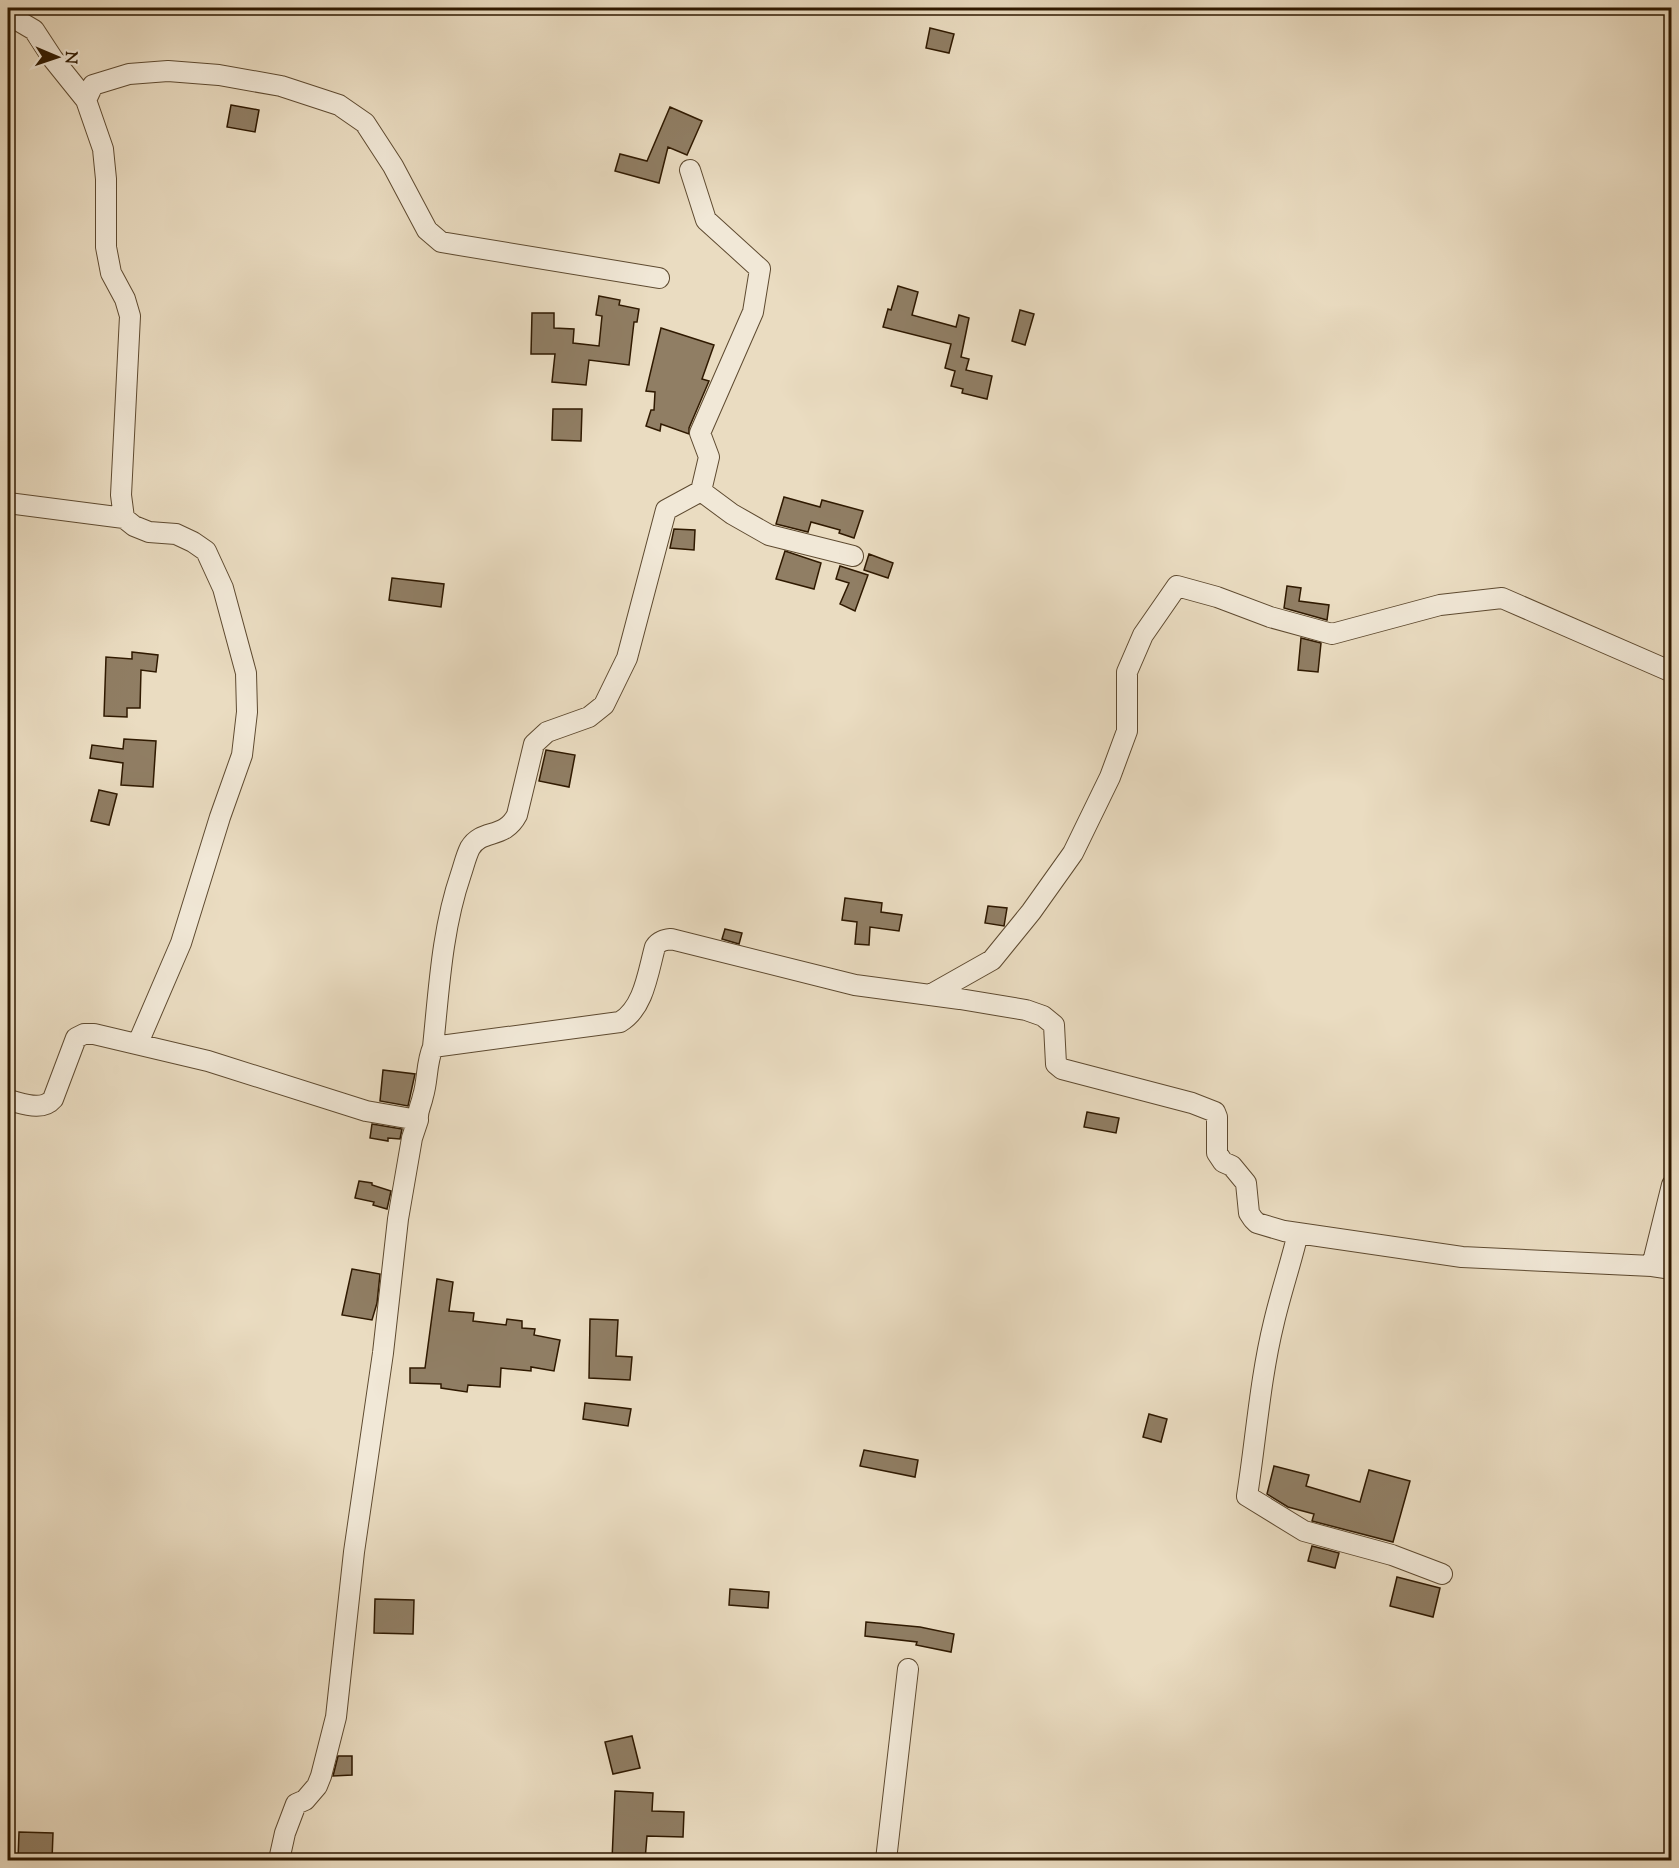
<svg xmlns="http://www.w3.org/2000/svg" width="1679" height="1868" viewBox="0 0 1679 1868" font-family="'Sorts Mill Goudy',serif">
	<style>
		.building { fill: #907e64; stroke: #2f1900; stroke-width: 1.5 }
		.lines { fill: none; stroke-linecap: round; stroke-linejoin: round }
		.street-casing { stroke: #5e4a30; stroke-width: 22 }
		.street { stroke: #f1e8d7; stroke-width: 20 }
	</style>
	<rect width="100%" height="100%" fill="#eadcc1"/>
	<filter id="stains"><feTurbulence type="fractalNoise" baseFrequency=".00333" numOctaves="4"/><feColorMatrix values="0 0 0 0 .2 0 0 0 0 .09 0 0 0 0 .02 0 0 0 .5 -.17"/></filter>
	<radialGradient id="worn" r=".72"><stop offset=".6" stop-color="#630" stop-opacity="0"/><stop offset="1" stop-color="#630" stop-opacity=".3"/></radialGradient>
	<!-- building -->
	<path class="building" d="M930,28L954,34L949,53L926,48Z
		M231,105L259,110L255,132L227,127Z
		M670,107L702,121L687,155L668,147L659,183L615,171L620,154L647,161Z
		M898,286L918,292L912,315L956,327L959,315L969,318L961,357L969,359L966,370L992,376L987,399L962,393L963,389L951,386L955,371L945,368L951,344L883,327L888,309L891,310Z
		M599,296L620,300L619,305L639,309L637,322H634L629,365L589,360L586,385L552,382L555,354H531L532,313H554V328L574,329L573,343L599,346L602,316L596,315Z
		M1020,310L1034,314L1025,345L1012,341Z
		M661,328L714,345L702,379L709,381L689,428V434L661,424L660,431L646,426L651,410H654L655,392L646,391Z
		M553,409H582L581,441L552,440Z
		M784,497L820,507L822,500L863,511L854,538L839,533L840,530L811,522L808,532L776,524Z
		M674,529L695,530L694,550L670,548Z
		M785,551L821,563L814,589L776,579Z
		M869,554L893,563L888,578L864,570Z
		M840,566L868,575L855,611L840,604L849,583L836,579Z
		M392,578L444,584L441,607L389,600Z
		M1287,586L1301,588L1299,601L1329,605L1327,620L1284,608Z
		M1301,638L1321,643L1318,672L1298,670Z
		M132,652L158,655L156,672L141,670L140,708H127V717L104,716L106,657L132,659Z
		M124,739L156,741L153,787L121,785L123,763L90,758L92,745L123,749Z
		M546,750L575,755L569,787L539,781Z
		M99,790L117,794L109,825L91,821Z
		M845,898L882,903L881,912L902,915L899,931L870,927L869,945L855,944L857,922L842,920Z
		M988,906L1007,908L1004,926L985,923Z
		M725,929L742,933L739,944L722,939Z
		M383,1070L415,1074L408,1106L380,1101Z
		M1087,1112L1119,1118L1116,1133L1084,1127Z
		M372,1124L402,1129L400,1139L388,1138V1141L370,1138Z
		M359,1181L372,1183V1185L391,1191L387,1209L373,1205L374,1202L355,1198Z
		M352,1269L380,1274L377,1303L372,1320L342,1315Z
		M437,1279L453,1282L449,1311L474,1313L473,1321L506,1325L507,1319L522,1321V1328L535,1329L534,1335L560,1340L554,1371L531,1367V1371L501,1368L500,1387L468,1385L467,1392L441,1388V1384L410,1383V1368H425Z
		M590,1319L618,1320L616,1356L632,1357L630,1380L589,1378Z
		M585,1403L631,1409L628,1426L583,1419Z
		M1149,1414L1167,1419L1161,1442L1143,1437Z
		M864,1450L918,1460L915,1477L860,1466Z
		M1274,1466L1309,1475L1306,1486L1360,1502L1369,1470L1410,1481L1393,1542L1312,1521L1314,1514L1288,1507L1267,1494Z
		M1312,1546L1339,1553L1335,1568L1308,1561Z
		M1397,1577L1440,1588L1433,1617L1390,1606Z
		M730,1589L769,1592L768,1608L729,1605Z
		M375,1599L414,1600L413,1634L374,1633Z
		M866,1622L920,1627L954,1634L951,1652L916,1645L917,1642L865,1636Z
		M632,1736L640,1768L613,1774L605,1742Z
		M338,1756H352V1775L333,1776Z
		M615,1791L653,1793L652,1811L684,1812L683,1837L647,1836L645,1860H612Z
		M19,1832L53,1833L52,1860H18Z"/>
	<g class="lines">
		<defs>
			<path id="street" d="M8,19L17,20L34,30L53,59L86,100L103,149L106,179V247L111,273L125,299L130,316L121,495L124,518L134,526L149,532L176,534L193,542L206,551L223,588L246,673L247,712L242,755L220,817L181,943L138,1043
				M86,100L93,85L129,74L168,71L219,75L281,86L339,105L365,123L393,166L427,230L441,242L659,278
				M701,491L732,514L769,535L853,556
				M8,503L124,518
				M930,995L992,960L1031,912L1073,853L1110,777L1127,731V672L1143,635L1177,586L1217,597L1270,617L1332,634L1440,605L1502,598L1672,672
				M433,1047C439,989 442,929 461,874C464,865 466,856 470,848C482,828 504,840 517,815L534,744L547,732L589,717L604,705L627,658L666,510L701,491L709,457L700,433L753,312L760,269L706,220L690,170
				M8,1100C22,1103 42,1112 53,1099L76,1038L84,1034H94L208,1061L366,1111L418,1120C417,1111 421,1106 423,1096C428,1080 426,1063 433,1047L620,1022C644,1008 648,972 655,947C659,941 664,940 671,939L855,985L960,999L1026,1010L1043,1016L1054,1025L1056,1064L1062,1069L1192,1103L1215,1112L1217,1117V1153L1223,1162L1232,1166L1246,1183L1249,1213L1253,1219L1257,1223L1284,1231L1462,1257L1652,1266L1672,1185
				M1298,1233C1291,1263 1281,1292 1274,1322C1260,1379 1256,1439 1247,1496L1304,1531L1392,1555L1442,1574
				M1652,1266L1672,1269
				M279,1860L285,1833L296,1804L305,1800L317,1786L321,1776L336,1717L354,1552L383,1353L398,1219L412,1138L418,1120
				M886,1860L908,1669"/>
		</defs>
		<!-- street casing -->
		<use href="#street" class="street-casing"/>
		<!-- street -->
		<use href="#street" class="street"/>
	</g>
	<!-- margin -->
	<rect width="1679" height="1868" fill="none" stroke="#eadcc1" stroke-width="30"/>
	<rect x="9" y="9" width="1661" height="1850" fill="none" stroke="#2f1900" stroke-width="3"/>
	<rect x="15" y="15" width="1649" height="1838" fill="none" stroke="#2f1900" stroke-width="1.5"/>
	<!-- north arrow -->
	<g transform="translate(57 57) rotate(92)" stroke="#f1e8d7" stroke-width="4.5" paint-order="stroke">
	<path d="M0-4.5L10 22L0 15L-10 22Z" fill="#2f1900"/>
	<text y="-9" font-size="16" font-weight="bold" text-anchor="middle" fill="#2f1900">N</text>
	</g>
	<rect width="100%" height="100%" filter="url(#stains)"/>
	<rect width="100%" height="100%" fill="url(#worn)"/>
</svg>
